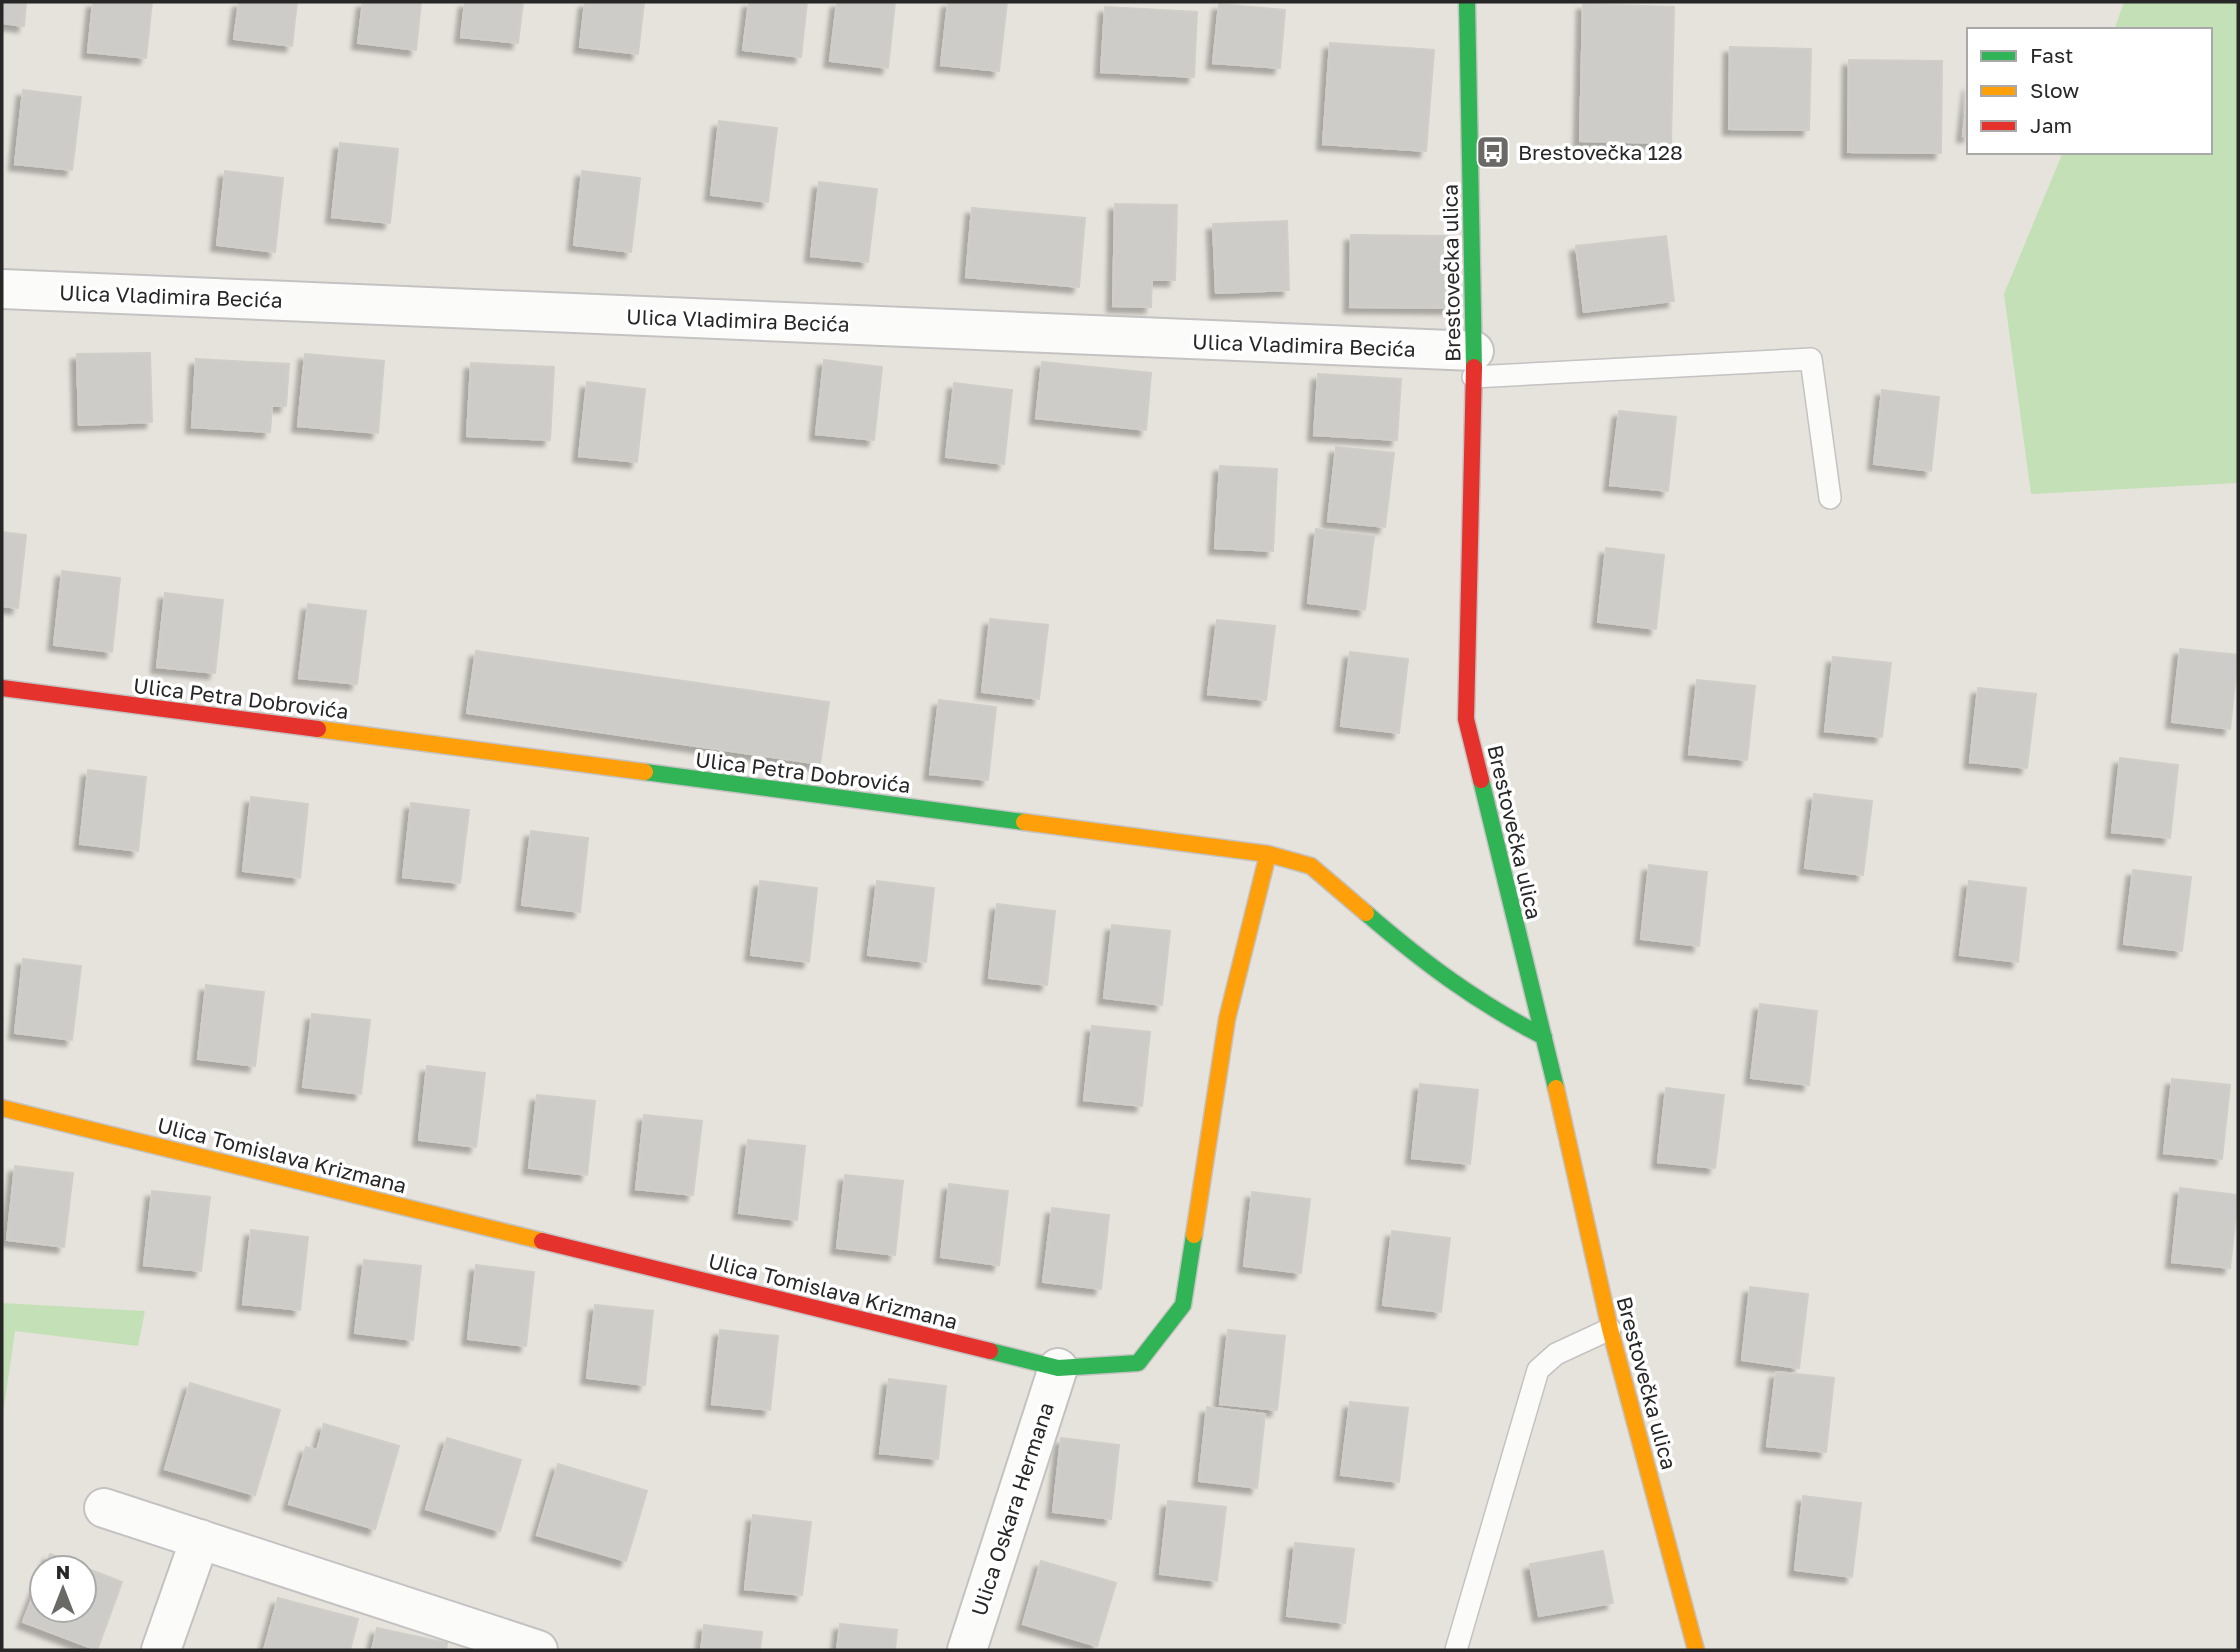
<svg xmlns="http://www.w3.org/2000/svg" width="2240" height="1652" viewBox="0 0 2240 1652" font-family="'Golos Text',sans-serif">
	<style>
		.green { fill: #c4e0b7 }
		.building { fill: #ceccc8; stroke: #d0cec9; stroke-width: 2; filter: url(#shadow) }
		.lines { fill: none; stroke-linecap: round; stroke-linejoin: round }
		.lane-casing { stroke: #c4c2c2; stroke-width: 24 }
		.street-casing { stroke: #c4c2c2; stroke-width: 42 }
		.fast-casing { stroke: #c4c2c2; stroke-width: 19 }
		.slow-casing { stroke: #c4c2c2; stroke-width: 19 }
		.jam-casing { stroke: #c4c2c2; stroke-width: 19 }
		.lane { stroke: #fbfbfa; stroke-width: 21 }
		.street { stroke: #fbfbfa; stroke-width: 38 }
		.fast { stroke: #30b455; stroke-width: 16 }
		.slow { stroke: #ff9f0a; stroke-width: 16 }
		.jam { stroke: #e5322d; stroke-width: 16 }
		.labels { text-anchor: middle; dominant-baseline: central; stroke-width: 7; stroke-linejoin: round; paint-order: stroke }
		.poi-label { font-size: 21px; fill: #272727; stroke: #fff; text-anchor: start }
		.street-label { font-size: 21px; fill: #272727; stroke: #fff }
	</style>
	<defs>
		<filter id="shadow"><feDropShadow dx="-6" dy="6" stdDeviation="2" flood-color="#0004"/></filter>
	</defs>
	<rect width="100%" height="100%" fill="#e6e3dc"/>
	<!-- green -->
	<path class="green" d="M2124,2H2238V483L2031,494L2004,294L2063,152H2210V30H2114Z
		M2,1303L145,1311L138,1346L15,1331L2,1421Z"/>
	<!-- building -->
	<path class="building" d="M2,2H26L24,26L2,23Z
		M93,2H152L146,58L88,52Z
		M239,2H297L292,46L234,39Z
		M363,2H421L416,50L358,43Z
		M465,2H523L518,43L461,37Z
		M585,2H644L638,54L580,47Z
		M749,2H807L801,57L743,50Z
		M837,2H895L888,68L830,61Z
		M948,2H1007L999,71L941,65Z
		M1219,4L1285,10L1280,68L1213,63Z
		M1583,4L1674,7L1671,143L1580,141Z
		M1105,7L1197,12L1194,77L1101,72Z
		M1330,43L1434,50L1426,151L1323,144Z
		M1730,47L1811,49L1809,130L1729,129Z
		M1849,60L1942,61L1941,153L1848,152Z
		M1969,84V136H1963Z
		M23,90L81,97L72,170L15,164Z
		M719,121L777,128L768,202L711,195Z
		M340,143L398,149L390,223L332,217Z
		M225,171L283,178L275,252L217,245Z
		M582,171L640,178L631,252L574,245Z
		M819,182L877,189L868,262L811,256Z
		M1115,204L1177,205L1175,280H1152L1151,307L1113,306Z
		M972,208L1085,218L1079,287L966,277Z
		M1287,221L1289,290L1216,293L1213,224Z
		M1351,235L1455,236V308L1350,307Z
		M1666,236L1674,301L1584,312L1576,246Z
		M150,353L152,422L79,425L77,354Z
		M305,354L384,361L378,433L298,426Z
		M196,359L289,364L286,406H272L270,432L192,427Z
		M824,360L882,367L874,440L816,434Z
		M1042,362L1151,373L1146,430L1036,418Z
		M471,363L554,367L550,440L467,436Z
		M1318,374L1401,379L1397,440L1314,435Z
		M587,382L645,389L637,462L579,456Z
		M954,383L1012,390L1004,464L946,457Z
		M1882,390L1939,397L1931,471L1874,464Z
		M1619,411L1676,417L1668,491L1610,485Z
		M1336,447L1394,453L1385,527L1328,521Z
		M1220,466L1277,469L1273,551L1215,548Z
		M1316,529L1374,536L1365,610L1308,603Z
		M2,532L26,535L18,608L2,606Z
		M1606,548L1664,555L1656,629L1598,622Z
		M62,571L120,578L112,652L54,645Z
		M165,593L223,600L215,673L157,667Z
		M308,604L366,611L357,684L299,678Z
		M990,619L1048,625L1039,699L982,692Z
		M1217,620L1275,626L1266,700L1208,694Z
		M2180,649L2238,655L2230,729L2172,722Z
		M476,651L829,702L820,764L467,713Z
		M1350,652L1408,659L1399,733L1341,726Z
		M1833,657L1891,663L1882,737L1825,731Z
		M1697,680L1755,686L1747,760L1689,754Z
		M1978,688L2036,694L2027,768L1970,762Z
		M939,700L996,707L988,780L930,774Z
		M2120,758L2178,765L2170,838L2112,832Z
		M88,770L146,777L138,851L80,844Z
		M1814,794L1872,801L1863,875L1805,868Z
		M251,797L308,804L300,878L243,871Z
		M411,803L469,810L460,883L403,877Z
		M531,831L588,838L580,912L522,905Z
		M1649,865L1707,872L1699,946L1641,939Z
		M2133,870L2191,877L2182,951L2124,944Z
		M760,881L817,888L809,962L751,955Z
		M877,881L934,888L926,962L868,955Z
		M1969,881L2026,888L2018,962L1960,955Z
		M997,904L1055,911L1047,985L989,978Z
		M1112,925L1170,931L1162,1005L1104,998Z
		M23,959L81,966L72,1040L15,1033Z
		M206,985L264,992L255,1066L198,1059Z
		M1760,1004L1817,1011L1809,1085L1751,1078Z
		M312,1014L370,1020L361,1094L303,1087Z
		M1092,1026L1150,1032L1142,1106L1084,1100Z
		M427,1066L485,1073L476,1147L419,1140Z
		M2172,1079L2230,1085L2222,1159L2164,1153Z
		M1420,1084L1478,1090L1470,1164L1412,1158Z
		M1666,1088L1724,1095L1715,1168L1658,1162Z
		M537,1095L595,1101L587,1175L529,1168Z
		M644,1115L702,1121L693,1195L636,1189Z
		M748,1140L805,1146L797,1220L739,1213Z
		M15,1166L73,1173L64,1247L7,1240Z
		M845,1175L903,1181L895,1255L837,1248Z
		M949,1184L1008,1191L999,1265L941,1257Z
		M2180,1188L2238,1195L2230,1268L2172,1262Z
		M152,1191L210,1197L201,1271L144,1265Z
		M1252,1192L1310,1199L1301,1273L1244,1266Z
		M1052,1208L1109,1215L1101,1289L1043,1282Z
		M251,1230L308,1237L300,1310L243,1304Z
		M1392,1231L1450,1238L1441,1312L1383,1305Z
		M364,1260L421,1266L413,1340L355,1333Z
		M476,1265L534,1272L526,1346L468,1339Z
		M1750,1287L1808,1294L1799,1368L1742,1360Z
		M595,1305L653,1311L645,1385L587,1378Z
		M720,1330L778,1336L770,1410L712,1404Z
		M1228,1330L1285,1336L1277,1410L1220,1404Z
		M1776,1372L1834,1378L1826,1452L1767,1446Z
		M889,1379L946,1386L938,1459L880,1453Z
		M190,1383L280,1410L255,1495L165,1469Z
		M1350,1402L1408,1408L1399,1482L1341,1475Z
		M1207,1407L1265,1414L1257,1488L1199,1481Z
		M324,1424L399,1446L375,1529L289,1504L306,1447L317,1450Z
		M447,1438L521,1460L500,1531L426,1509Z
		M1061,1438L1119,1445L1111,1519L1053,1512Z
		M558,1464L647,1491L626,1561L537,1535Z
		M1803,1496L1861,1503L1852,1577L1795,1570Z
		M1168,1501L1226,1507L1217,1581L1160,1574Z
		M753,1515L811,1522L802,1595L745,1589Z
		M1295,1543L1354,1549L1345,1623L1287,1616Z
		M1603,1551L1613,1603L1539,1616L1530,1564Z
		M50,1554L122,1582L97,1650L23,1622L42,1573V1610H84V1568H44Z
		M1041,1561L1116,1583L1097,1646L1023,1624Z
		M278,1598L358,1619L350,1650H264Z
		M840,1624L897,1630L895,1650H837Z
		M704,1625L762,1632L760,1650H701Z
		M377,1628L447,1643L446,1650H372Z"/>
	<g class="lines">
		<defs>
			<path id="lane" d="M1473,377L1811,359L1830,498
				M1456,1650L1538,1370L1556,1354L1610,1329"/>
			<path id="street" d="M2,289L1474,351
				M104,1508L538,1650
				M161,1650L200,1539
				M967,1650L1058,1368"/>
			<path id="fast" d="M1467,2L1474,367
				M645,772L1024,822
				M1481,780L1556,1088
				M1366,913C1424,963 1475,1001 1544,1037
				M990,1351L1058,1368L1138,1363L1183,1305L1194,1235"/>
			<path id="slow" d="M318,729L645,772
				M1024,822L1268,854L1311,866L1366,913
				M1556,1088L1610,1329L1696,1650
				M2,1108L542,1241
				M1194,1235L1227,1019L1268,854"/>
			<path id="jam" d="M1474,367L1466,719L1481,780
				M2,688L318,729
				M542,1241L990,1351"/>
		</defs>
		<!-- lane casing -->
		<use href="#lane" class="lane-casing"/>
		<!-- street casing -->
		<use href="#street" class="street-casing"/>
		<!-- fast casing -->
		<use href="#fast" class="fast-casing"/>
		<!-- slow casing -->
		<use href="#slow" class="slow-casing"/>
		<!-- jam casing -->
		<use href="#jam" class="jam-casing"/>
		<!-- lane -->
		<use href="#lane" class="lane"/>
		<!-- street -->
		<use href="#street" class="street"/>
		<!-- fast -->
		<use href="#fast" class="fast"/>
		<!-- slow -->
		<use href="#slow" class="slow"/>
		<!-- jam -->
		<use href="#jam" class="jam"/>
	</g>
	<!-- icons -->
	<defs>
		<symbol id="bus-square" viewBox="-11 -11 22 22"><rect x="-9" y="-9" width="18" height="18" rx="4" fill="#6a6966" stroke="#fff"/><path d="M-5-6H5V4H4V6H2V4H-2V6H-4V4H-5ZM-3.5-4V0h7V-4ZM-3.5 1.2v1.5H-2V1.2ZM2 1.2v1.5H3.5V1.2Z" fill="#fff"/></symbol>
	</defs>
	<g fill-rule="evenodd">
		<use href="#bus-square" x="1474" y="133" width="38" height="38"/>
	</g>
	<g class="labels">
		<!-- poi labels -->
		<g class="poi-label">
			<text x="1518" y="152">Brestovečka 128</text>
		</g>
		<!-- street labels -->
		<g class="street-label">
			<text transform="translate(1451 273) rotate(-91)">Brestovečka ulica</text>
			<text transform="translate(171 296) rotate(2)">Ulica Vladimira Becića</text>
			<text transform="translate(738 320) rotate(2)">Ulica Vladimira Becića</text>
			<text transform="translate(1304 345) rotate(2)">Ulica Vladimira Becića</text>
			<text transform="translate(241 698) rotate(7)">Ulica Petra Dobrovića</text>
			<text transform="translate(803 772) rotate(7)">Ulica Petra Dobrovića</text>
			<text transform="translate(1515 832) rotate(77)">Brestovečka ulica</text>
			<text transform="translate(282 1155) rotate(14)">Ulica Tomislava Krizmana</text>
			<text transform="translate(833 1291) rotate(14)">Ulica Tomislava Krizmana</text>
			<text transform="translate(1647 1383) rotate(75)">Brestovečka ulica</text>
			<text transform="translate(1012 1509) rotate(-72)">Ulica Oskara Hermana</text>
		</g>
	</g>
	<!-- border -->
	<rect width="2240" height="1652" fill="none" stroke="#272727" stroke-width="7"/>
	<!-- legend -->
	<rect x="1967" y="28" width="245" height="126" fill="#ffffff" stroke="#a9a9a9" stroke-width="2"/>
	<rect x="1981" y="51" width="35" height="10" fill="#30b455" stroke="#a9a9a9" stroke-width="2"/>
	<text x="2030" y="63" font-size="21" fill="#272727">Fast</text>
	<rect x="1981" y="86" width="35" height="10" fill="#ff9f0a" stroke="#a9a9a9" stroke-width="2"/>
	<text x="2030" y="98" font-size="21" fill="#272727">Slow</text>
	<rect x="1981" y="121" width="35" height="10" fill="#e5322d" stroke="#a9a9a9" stroke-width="2"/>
	<text x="2030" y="133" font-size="21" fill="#272727">Jam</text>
	<!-- north arrow -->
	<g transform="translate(63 1589)"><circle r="33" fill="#ffffff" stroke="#a9a9a9" stroke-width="2"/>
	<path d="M0-5L12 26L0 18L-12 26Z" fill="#6a6966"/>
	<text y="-10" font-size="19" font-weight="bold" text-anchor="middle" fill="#272727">N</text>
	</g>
</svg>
